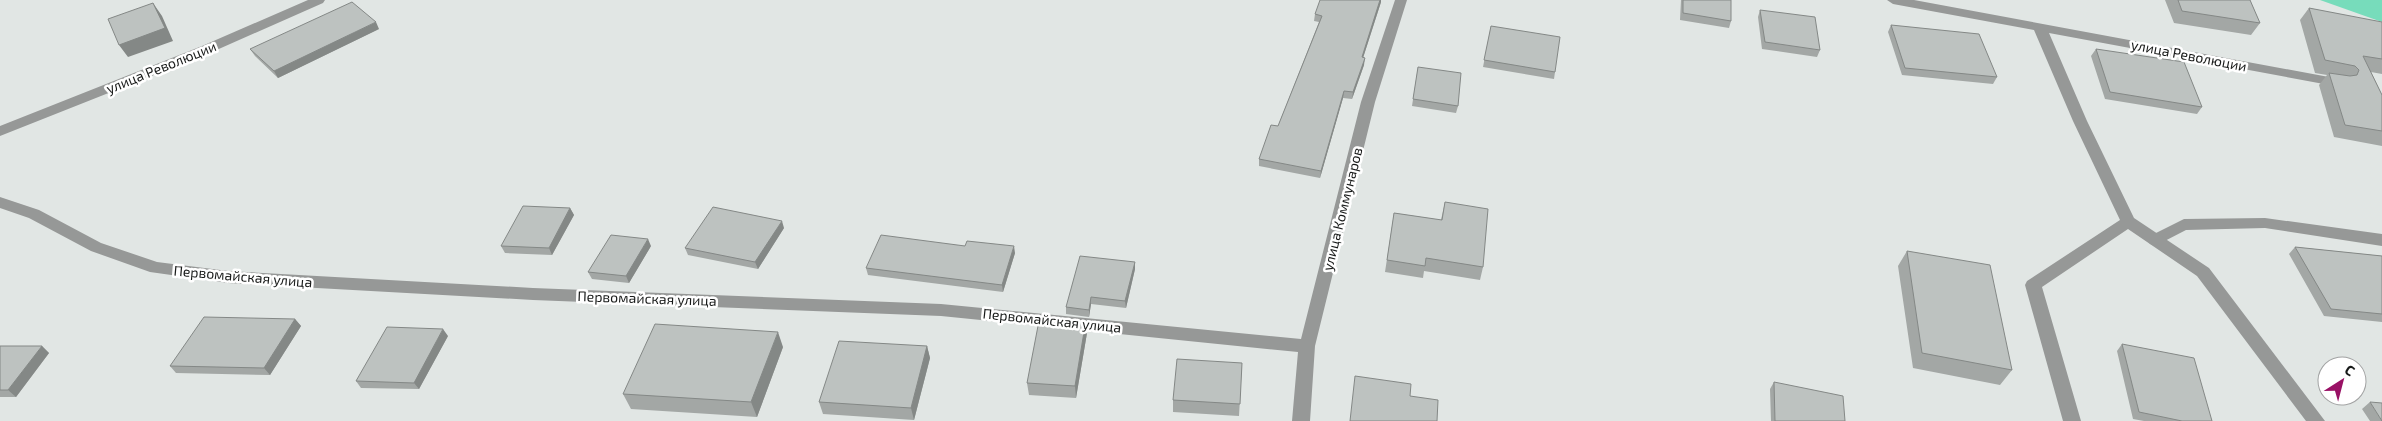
<svg xmlns="http://www.w3.org/2000/svg" width="2382" height="421" viewBox="0 0 2382 421" font-family="'Exo 2',sans-serif">
	<style>
		.green { fill: #77dcbb }
		.lines { fill: none; stroke-linecap: round; stroke-linejoin: round }
		.lane { fill: #969897; fill-rule: evenodd }
		.street { fill: #969897; fill-rule: evenodd }
		.wall { fill: #a3a7a5 }
		.shaded-wall { fill: #848886 }
		.building { fill: #bdc2c0; stroke: #848886 }
		.labels { text-anchor: middle; dominant-baseline: central; stroke-width: 5; stroke-linejoin: round; paint-order: stroke }
		.street-label { font-size: 14px; fill: #171918; stroke: #fff }
	</style>
	<rect width="100%" height="100%" fill="#e1e6e4"/>
	<!-- green -->
	<path class="green" d="M2320,0H2382V22Z"/>
	<g class="lines">
		<!-- lane -->
		<path class="lane" d="M2265,218L2382,234V246L2265,228L2186,230L2155,246L2150,244L2147,240L2150,236L2184,219Z"/>
		<!-- street -->
		<path class="street" d="M308,0H325L323,3L212,52L0,136V126L202,46Z
			M1395,0H1407L1375,102L1315,346L1310,421H1292L1298,352L941,316L533,300L228,283L150,272L91,251L29,218L0,208V197L39,210L101,243L157,262L228,271L533,288L941,304L1301,339L1361,102Z
			M1887,0H1914L2345,80L2347,83L2345,86L2340,87L2049,33L2087,121L2134,218L2209,268L2325,421H2306L2197,276L2128,229L2042,287L2081,421H2063L2025,285L2027,281L2120,220L2073,121L2034,30L1893,4Z"/>
	</g>
	<!-- wall -->
	<path class="wall" d="M1681,0H1731V21L1729,28L1680,20Z
		M2165,0H2250L2260,23L2251,35L2174,23Z
		M1381,2L1363,58L1364,65L1352,99L1343,98L1320,178L1259,166V159L1278,126L1319,22L1314,21L1315,14Z
		M2309,8L2382,23V74L2371,72L2382,95V146L2334,137L2319,85L2327,75L2315,73L2300,20Z
		M1760,10L1820,50L1817,57L1762,49L1758,17Z
		M1891,25L1997,77L1993,84L1902,75L1888,32Z
		M1491,26L1555,72L1554,79L1483,67Z
		M379,29L278,78L255,56L250,49Z
		M2096,49L2202,107L2197,114L2105,99L2091,56Z
		M1418,67L1458,106L1456,113L1412,106Z
		M1445,202L1483,267L1480,280L1424,271L1423,278L1385,272L1394,213L1441,220Z
		M570,208L574,215L552,255L505,253L501,246Z
		M784,228L758,269L688,255L685,248Z
		M651,246L629,283L592,279L588,272Z
		M2295,247L2382,256V322L2324,316L2289,254Z
		M1907,251L2012,370L2000,385L1913,368L1898,266Z
		M1015,253L1003,292L868,275L866,268Z
		M1135,262V269L1126,308L1091,304L1089,317L1066,314V307Z
		M295,319L301,326L270,375L176,373L170,366Z
		M1086,320L1087,333L1076,398L1029,395L1027,383L1058,327Z
		M448,336L419,389L361,388L356,381Z
		M2122,344L2212,421H2144L2133,419L2117,351Z
		M0,346H42L49,353L16,397H0Z
		M927,346L930,358L914,420L823,414L819,402Z
		M783,347L757,417L631,409L623,394Z
		M1242,363L1239,416L1173,412V400Z
		M1774,382L1845,421H1771L1770,389Z
		M2370,402L2382,421H2370L2362,409Z"/>
	<!-- shaded-wall -->
	<path class="shaded-wall" d="M1380,0H1381V2L1361,64L1362,57Z
		M153,3L162,16L173,41L128,57L119,45Z
		M376,22L379,29L278,78L274,71Z
		M1365,58L1364,65L1352,99L1353,92Z
		M1344,91L1343,98L1320,178L1321,171Z
		M570,208L574,215L552,255L549,248Z
		M782,221L784,228L758,269L755,262Z
		M648,239L651,246L629,283L626,276Z
		M1014,246L1015,253L1003,292L1002,285Z
		M1135,262V269L1126,308L1125,301Z
		M1091,297V304L1089,317V310Z
		M295,319L301,326L270,375L264,368Z
		M1086,320L1087,333L1076,398L1075,386Z
		M443,329L448,336L419,389L414,383Z
		M778,332L783,347L757,417L751,402Z
		M42,346L49,353L16,397L8,390Z
		M927,346L930,358L914,420L911,408Z"/>
	<!-- building -->
	<path class="building" d="M1320,0H1380L1362,57L1365,58L1353,92L1344,91L1321,171L1259,159L1271,125L1278,126L1322,16L1315,14Z
		M1683,0H1731V21L1683,13Z
		M2178,0H2250L2260,23L2182,11Z
		M352,2L376,22L274,71L250,49Z
		M153,3L165,28L119,45L108,19Z
		M2309,8L2382,22V59L2363,56L2382,95V131L2345,125L2329,73L2350,76L2357,75L2359,70L2355,66L2325,60Z
		M1760,10L1815,17L1820,50L1765,42Z
		M1891,25L1979,34L1997,77L1905,68Z
		M1491,26L1560,37L1555,72L1484,60Z
		M2096,49L2184,62L2202,107L2110,92Z
		M1418,67L1461,73L1458,106L1413,99Z
		M1445,202L1488,209L1483,267L1426,258L1425,266L1387,260L1394,213L1442,220Z
		M523,206L570,208L549,248L501,246Z
		M713,207L782,221L755,262L685,248Z
		M611,235L648,239L626,276L588,272Z
		M881,235L965,246L967,241L1014,246L1002,285L866,268Z
		M2295,247L2382,256V314L2331,309Z
		M1907,251L1990,265L2012,370L1922,353Z
		M1080,256L1135,262L1125,301L1091,297L1089,310L1066,307Z
		M204,317L295,319L264,368L170,366Z
		M1061,318L1086,320L1075,386L1027,383L1038,326L1058,327Z
		M655,324L778,332L751,402L623,394Z
		M387,327L443,329L414,383L356,381Z
		M839,341L927,346L911,408L819,402Z
		M2122,344L2194,358L2212,421H2182L2139,412Z
		M0,346H42L8,390H0Z
		M1177,359L1242,363L1240,404L1173,400Z
		M1355,376L1411,384L1410,396L1438,400L1437,421H1350Z
		M1774,382L1843,396L1845,421H1775Z
		M2370,402L2382,403V421Z"/>
	<g class="labels">
		<!-- street labels -->
		<g class="street-label">
			<text transform="translate(2189 55) rotate(11)">улица Революции</text>
			<text transform="translate(161 67) rotate(-22)">улица Революции</text>
			<text transform="translate(1342 209) rotate(-76)">улица Коммунаров</text>
			<text transform="translate(243 276) rotate(5)">Первомайская улица</text>
			<text transform="translate(647 298) rotate(2)">Первомайская улица</text>
			<text transform="translate(1052 320) rotate(6)">Первомайская улица</text>
		</g>
	</g>
	<!-- north arrow -->
	<g transform="translate(2342 381) rotate(36)"><circle r="24" fill="#ffffff" stroke="#a2a3a3"/>
	<path d="M0-4L9 19L0 12L-9 19Z" fill="#991165"/>
	<text y="-8" font-size="14" font-weight="bold" text-anchor="middle" fill="#171918">С</text>
	</g>
</svg>
